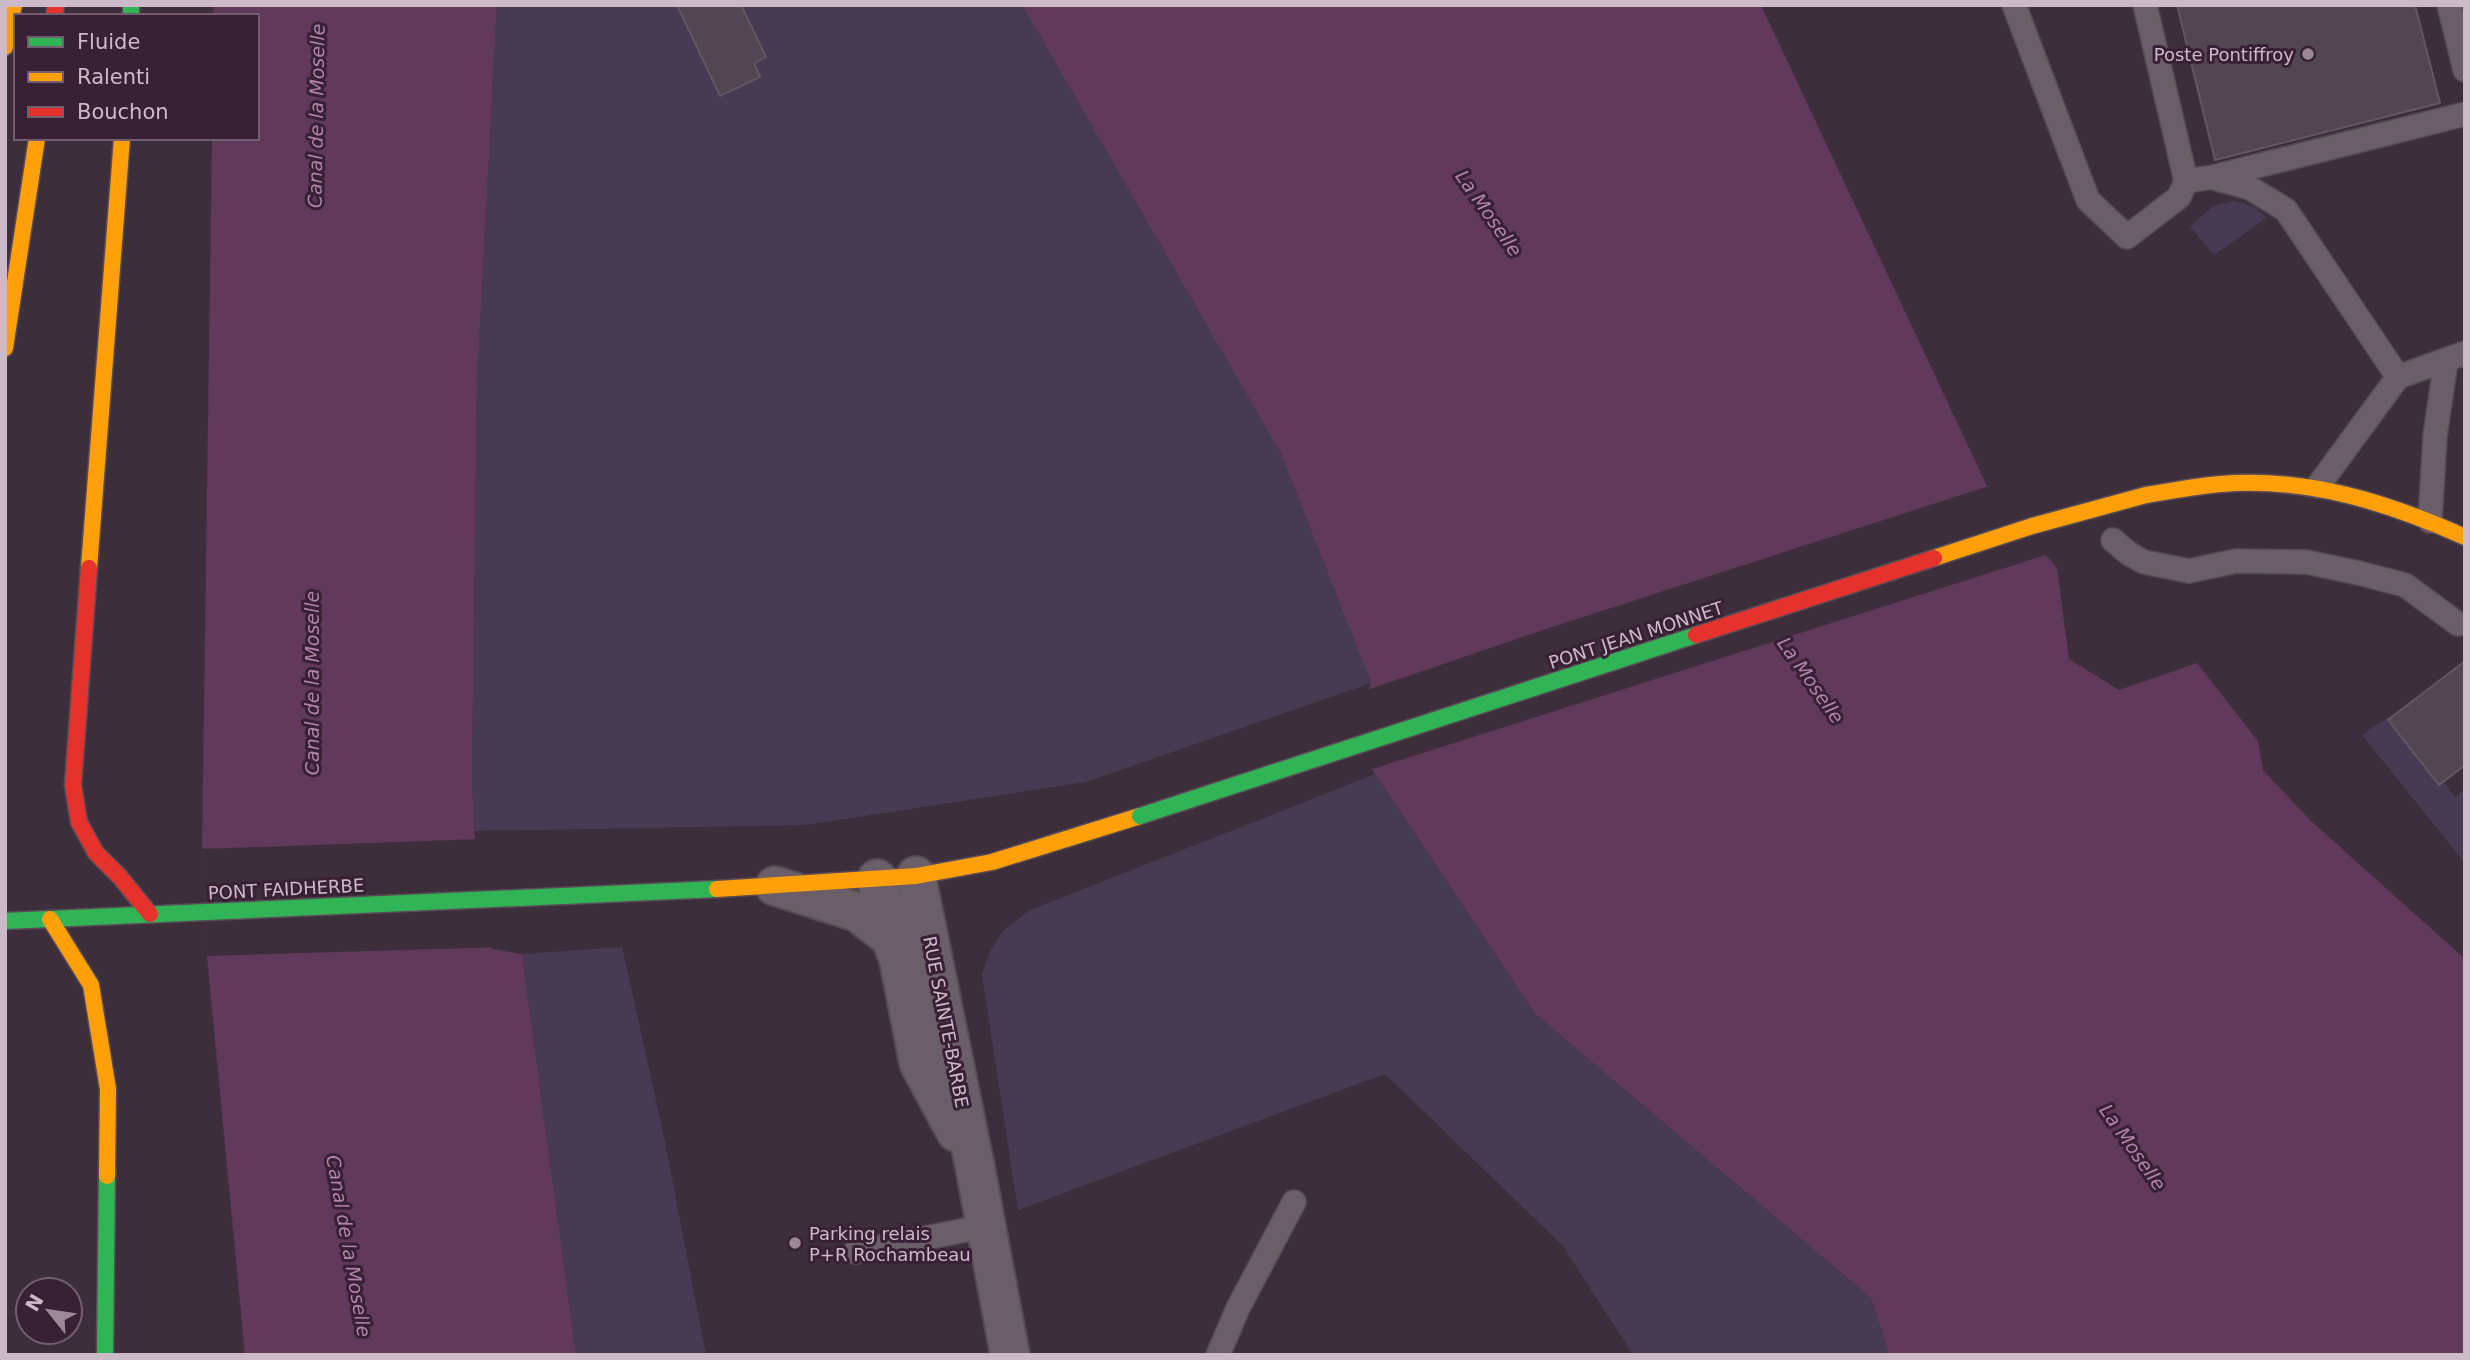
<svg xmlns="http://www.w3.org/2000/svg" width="2470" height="1360" viewBox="0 0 2470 1360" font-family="'DejaVu Sans',sans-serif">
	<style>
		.green { fill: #463b52 }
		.water { fill: #60395b }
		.pier { fill: #3c2f3b }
		.building { fill: #524650; stroke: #635762; stroke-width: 2 }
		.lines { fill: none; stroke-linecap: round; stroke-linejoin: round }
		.lane-casing { stroke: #554b53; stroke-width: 26 }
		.street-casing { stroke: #554b53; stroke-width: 42 }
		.fast-casing { stroke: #594c57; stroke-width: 19 }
		.slow-casing { stroke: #594c57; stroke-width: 19 }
		.jam-casing { stroke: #594c57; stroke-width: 19 }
		.lane { stroke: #6a5f68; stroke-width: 23 }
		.street { stroke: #6a5f68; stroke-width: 38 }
		.fast { stroke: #30b455; stroke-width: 16 }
		.slow { stroke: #ff9f0a; stroke-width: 16 }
		.jam { stroke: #e5322d; stroke-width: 16 }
		.fast-bridge-casing { stroke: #594c57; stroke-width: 19; stroke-linecap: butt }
		.slow-bridge-casing { stroke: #594c57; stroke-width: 19; stroke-linecap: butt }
		.jam-bridge-casing { stroke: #594c57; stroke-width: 19; stroke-linecap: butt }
		.fast-bridge { stroke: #30b455; stroke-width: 16 }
		.slow-bridge { stroke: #ff9f0a; stroke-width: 16 }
		.jam-bridge { stroke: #e5322d; stroke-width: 16 }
		.poi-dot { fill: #9a8997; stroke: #382134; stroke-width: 2.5 }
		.labels { text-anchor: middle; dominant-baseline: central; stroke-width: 6; stroke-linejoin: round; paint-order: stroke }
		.poi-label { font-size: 18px; fill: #ccbac9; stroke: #382134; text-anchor: end }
		.street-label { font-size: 18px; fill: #ccbac9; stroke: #382134 }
		.water-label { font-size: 19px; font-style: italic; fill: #b283ab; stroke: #382134 }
	</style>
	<rect width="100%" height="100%" fill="#3c2f3b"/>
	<!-- green -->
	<path class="green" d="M497,5H1022L1281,454L1371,683L1086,782L807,825L474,831L472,776L477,383Z
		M2234,201L2255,207L2266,218L2214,255L2190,227L2213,206Z
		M2395,713L2455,797L2465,789V863L2362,735Z
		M1375,774L1534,1013L1871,1298L1889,1355H1633L1563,1246L1385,1074L1018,1210L982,975C994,938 1000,930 1033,909Z
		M622,947L663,1132L706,1355H576L522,954Z"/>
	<!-- water -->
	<path class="water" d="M214,5H497L477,383L472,776L474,831L492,949L522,954L576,1355H245L207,956L202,849L212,138H257V16H213Z
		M1022,5H1761L1986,484L2057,568L2069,659L2119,690L2197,663L2258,741L2263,770L2310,820L2465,959V1355H1889L1871,1298L1534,1013L1375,774L1369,763L1357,722L1371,683L1281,454Z"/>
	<!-- pier -->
	<path class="pier" d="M1992,485L2049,554L1369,770L1366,764L1353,723L1364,691L1546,629Z
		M481,839L496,946L503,947L207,956L202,849Z"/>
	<!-- building -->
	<path class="building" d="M677,5H741L766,57L754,63L760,77L720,96Z
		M2177,5H2415L2440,103L2215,160Z
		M2465,661V765L2439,785L2388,720Z"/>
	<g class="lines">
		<defs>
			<path id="lane" d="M2014,5L2088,200L2127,237L2179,197L2186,181
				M2145,5L2186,181L2213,177L2465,114
				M2449,5L2465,70
				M2214,178L2250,188L2286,210L2398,377
				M2318,486L2398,377L2465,353
				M2430,521L2435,436L2446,361
				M2113,540L2128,553L2144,562L2189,571L2236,561L2306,562L2359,573L2405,585L2458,624
				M855,1252L986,1226
				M1218,1355L1238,1308L1294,1202"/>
			<path id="street" d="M916,876L975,1167L1010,1355
				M877,879L891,938L899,960L919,1063L956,1132
				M775,886L857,912L891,938"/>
			<path id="fast" d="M131,5V16
				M5,921L717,889
				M105,1355L107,1176"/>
			<path id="slow" d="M5,47L14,5
				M5,348L37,138
				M2146,495C2171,491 2196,486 2221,484C2307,477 2387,502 2465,537
				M89,568L122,138
				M717,889L916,876L992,862L1140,816
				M50,919L91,985L108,1089L107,1176"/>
			<path id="jam" d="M54,16L56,5
				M89,568L73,785L79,822L96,853L120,877L150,914"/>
		</defs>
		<!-- lane casing -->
		<use href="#lane" class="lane-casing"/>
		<!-- street casing -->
		<use href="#street" class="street-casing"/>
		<!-- fast casing -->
		<use href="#fast" class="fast-casing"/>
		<!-- slow casing -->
		<use href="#slow" class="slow-casing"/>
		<!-- jam casing -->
		<use href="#jam" class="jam-casing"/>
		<!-- lane -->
		<use href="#lane" class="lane"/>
		<!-- street -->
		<use href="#street" class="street"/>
		<!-- fast -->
		<use href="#fast" class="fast"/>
		<!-- slow -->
		<use href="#slow" class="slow"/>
		<!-- jam -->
		<use href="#jam" class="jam"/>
		<defs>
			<path id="fast-bridge" d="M1140,816L1696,635"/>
			<path id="slow-bridge" d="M1934,558L2032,526L2146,495"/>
			<path id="jam-bridge" d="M1696,635L1934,558"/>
		</defs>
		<!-- fast-bridge casing -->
		<use href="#fast-bridge" class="fast-bridge-casing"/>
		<!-- slow-bridge casing -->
		<use href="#slow-bridge" class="slow-bridge-casing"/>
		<!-- jam-bridge casing -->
		<use href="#jam-bridge" class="jam-bridge-casing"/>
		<!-- fast-bridge -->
		<use href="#fast-bridge" class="fast-bridge"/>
		<!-- slow-bridge -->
		<use href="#slow-bridge" class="slow-bridge"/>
		<!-- jam-bridge -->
		<use href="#jam-bridge" class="jam-bridge"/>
	</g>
	<!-- markers -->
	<g class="poi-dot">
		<circle cx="2308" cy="54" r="7"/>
		<circle cx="795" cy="1243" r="7"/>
	</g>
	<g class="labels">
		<!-- poi labels -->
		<g class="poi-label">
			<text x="2294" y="54">Poste Pontiffroy</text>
			<text x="809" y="1233" text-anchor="start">Parking relais<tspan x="809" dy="21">P+R Rochambeau</tspan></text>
		</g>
		<!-- street labels -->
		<g class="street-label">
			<text transform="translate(1636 635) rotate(-18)">PONT JEAN MONNET</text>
			<text transform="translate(286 889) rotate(-3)">PONT FAIDHERBE</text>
			<text transform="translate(946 1022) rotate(79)">RUE SAINTE-BARBE</text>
		</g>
		<!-- water labels -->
		<g class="water-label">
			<text transform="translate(316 116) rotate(-89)">Canal de la Moselle</text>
			<text transform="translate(1489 213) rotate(55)">La Moselle</text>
			<text transform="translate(1811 680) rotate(55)">La Moselle</text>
			<text transform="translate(312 683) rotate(-90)">Canal de la Moselle</text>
			<text transform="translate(2133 1147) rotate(55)">La Moselle</text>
			<text transform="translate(349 1246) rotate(80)">Canal de la Moselle</text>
		</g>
	</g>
	<!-- border -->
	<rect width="2470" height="1360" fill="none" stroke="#ccbac9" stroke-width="14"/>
	<!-- legend -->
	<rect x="14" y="14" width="245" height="126" fill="#382134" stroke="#735e70" stroke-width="2"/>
	<rect x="28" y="37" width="35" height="10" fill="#30b455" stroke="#735e70" stroke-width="2"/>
	<text x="77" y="49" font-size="21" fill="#ccbac9">Fluide</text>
	<rect x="28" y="72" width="35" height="10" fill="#ff9f0a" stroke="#735e70" stroke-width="2"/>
	<text x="77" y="84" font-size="21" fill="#ccbac9">Ralenti</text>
	<rect x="28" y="107" width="35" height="10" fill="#e5322d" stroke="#735e70" stroke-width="2"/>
	<text x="77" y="119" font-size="21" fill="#ccbac9">Bouchon</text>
	<!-- north arrow -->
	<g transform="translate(49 1311) rotate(300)"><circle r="33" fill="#382134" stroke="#735e70" stroke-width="2"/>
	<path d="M0-5L12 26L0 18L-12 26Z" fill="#9a8997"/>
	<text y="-10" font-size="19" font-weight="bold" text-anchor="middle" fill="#ccbac9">N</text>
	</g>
</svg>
